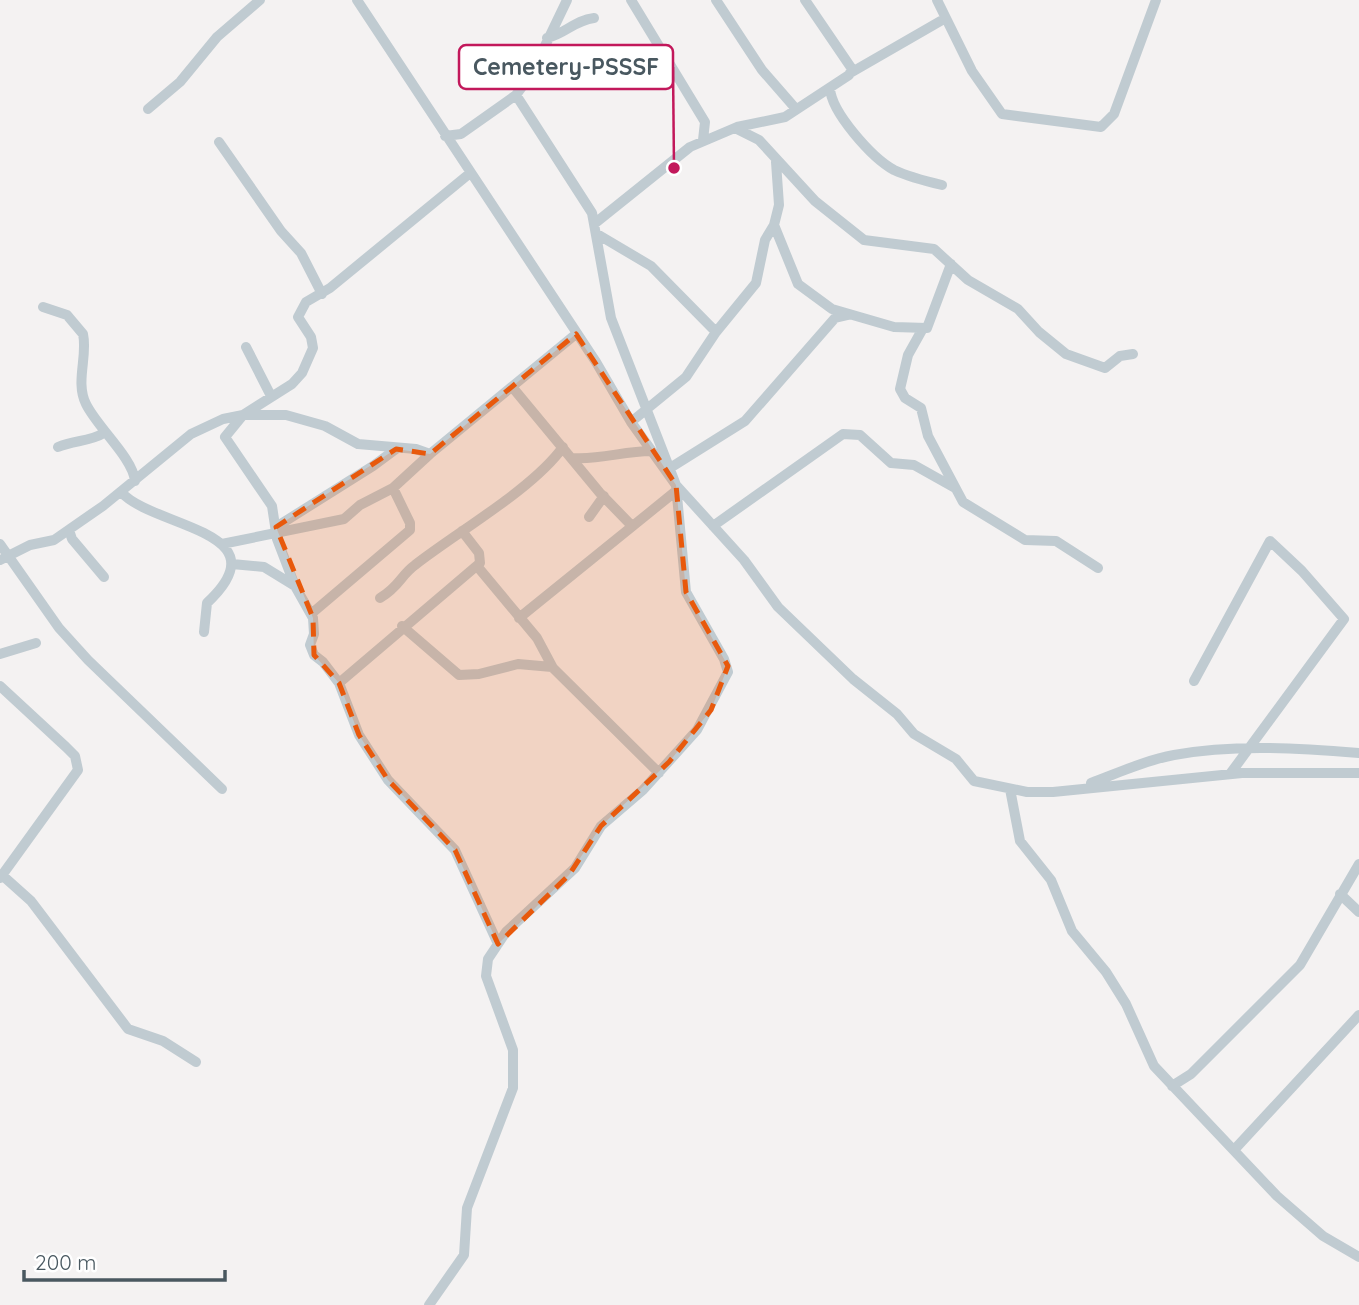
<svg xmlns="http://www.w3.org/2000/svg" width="1359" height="1305" viewBox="0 0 1359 1305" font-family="Quicksand,sans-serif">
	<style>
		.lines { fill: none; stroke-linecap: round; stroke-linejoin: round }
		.minor { stroke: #c0cbd1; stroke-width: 10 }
		.marked { fill: #e8590c; fill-opacity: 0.2; stroke: #e8590c; stroke-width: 5; stroke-dasharray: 14 9; stroke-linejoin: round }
		.leader { fill: none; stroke: #c2185b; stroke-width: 2.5 }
		.callout-dot { fill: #c2185b; stroke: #fff; stroke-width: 2.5 }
		.callout { fill: #fff; stroke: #c2185b; stroke-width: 2.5 }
		.callout-label { font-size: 23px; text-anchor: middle; font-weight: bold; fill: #495860 }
	</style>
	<rect width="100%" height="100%" fill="#f4f2f2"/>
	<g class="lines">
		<!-- minor -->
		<path class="minor" d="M357,0L596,362L631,422L676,485L744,560L778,607L853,679L897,714L914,734L956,759L974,781L1027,792H1053L1242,773H1359
			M631,0L705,122L703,140
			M716,0L762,70L796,109
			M937,0L972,71L1002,114L1101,127L1114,114L1156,0
			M547,38C565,34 575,20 594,18
			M852,72L944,19
			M830,88C831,112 872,158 894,170C909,177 925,181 942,185
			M148,109L180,82L217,37L260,0
			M735,128L759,140L815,201L864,240L934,249L968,280L1018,309L1039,332L1066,354L1105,368L1120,356L1133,354
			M445,136L461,134L516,95L532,73L567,0
			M219,142L281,231L301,253L322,294
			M594,224L690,147L737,127L785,117L849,75L852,69L805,0
			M774,225L798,284L832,309L894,327L927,328L951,264
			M597,234L651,266L716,332
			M43,307L67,315L83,334C88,356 75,382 86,404C97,427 133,458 135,481
			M922,330L908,355L900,389L905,398L921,408L928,436L963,502L1025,540L1056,541L1098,568
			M246,347L271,396
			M513,388L600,493L632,526
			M631,422L686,377L716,332L756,283L765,240L774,225L779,205L776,162
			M58,447C74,440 89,442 104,433
			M430,454L416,449L358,444L325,426L286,415H243L225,437L272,506L277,539L295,586L313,618L314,634L310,645L314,655L323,662L339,683L359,735L388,780L455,850L498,944
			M573,458C600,460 624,451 651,451
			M670,468L745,421L835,318L848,315
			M121,492C153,528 285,530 207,603L204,632
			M589,517L604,496
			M713,526L843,434L860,435L891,463L914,465L955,488
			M276,527L373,466L396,449
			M69,530L72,539L104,577
			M0,544L59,628L88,660L222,789
			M222,544L344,519L360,505L393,488L430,454L576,334
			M0,560L30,545L54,540L103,506L191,434L223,419L243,415L292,384L302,373L313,348L311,337L298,317L306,302L330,288L469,174
			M232,564L264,567L295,586
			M477,566L537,638L553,668L659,773
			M380,598C400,586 400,576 415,565C457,532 533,489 563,447
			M311,614L410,530V523L393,488
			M519,618L676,491
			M402,626L459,675L479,674L518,664L552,667
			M0,654L36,643
			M1194,681L1270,541L1302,571L1344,619L1230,774
			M339,683L480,563L479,553L462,531
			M0,686L66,747L75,756L78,770L0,878
			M1091,783C1118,773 1146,760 1174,755C1233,744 1299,748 1359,753
			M1010,789L1020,841L1051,880L1072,931L1106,972L1126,1004L1154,1066L1277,1196L1323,1236L1359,1257
			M2,875L31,901L128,1029L163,1041L196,1062
			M1340,894L1359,912
			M1172,1086L1191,1074L1300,965L1359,864
			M1234,1150L1359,1015
			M429,1305L464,1255L467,1208L513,1088V1050L486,976L488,959L506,932L575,868L601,826L643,790L697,730L728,672L724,659L686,592L676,485L611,318L592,213L516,95"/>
	</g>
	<!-- marked area -->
	<path class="marked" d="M576,334L676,485L686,592L728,666L711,710L669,762L601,826L569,875L498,944L455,850L388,780L359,735L339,683L314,655L313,618L276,527L396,449L430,454Z"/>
	<!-- callouts -->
	<path class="leader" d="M674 168L673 67"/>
	<circle class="callout-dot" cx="674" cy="168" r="7"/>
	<rect class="callout" x="459" y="45" width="214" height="44" rx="7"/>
	<g class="callout-label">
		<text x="566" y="75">Cemetery-PSSSF</text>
	</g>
	<!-- scale -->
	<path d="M24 1270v10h201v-10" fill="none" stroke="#495860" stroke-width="3.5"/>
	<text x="35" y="1270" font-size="21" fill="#495860" stroke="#ffffff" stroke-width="5" paint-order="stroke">200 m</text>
</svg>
